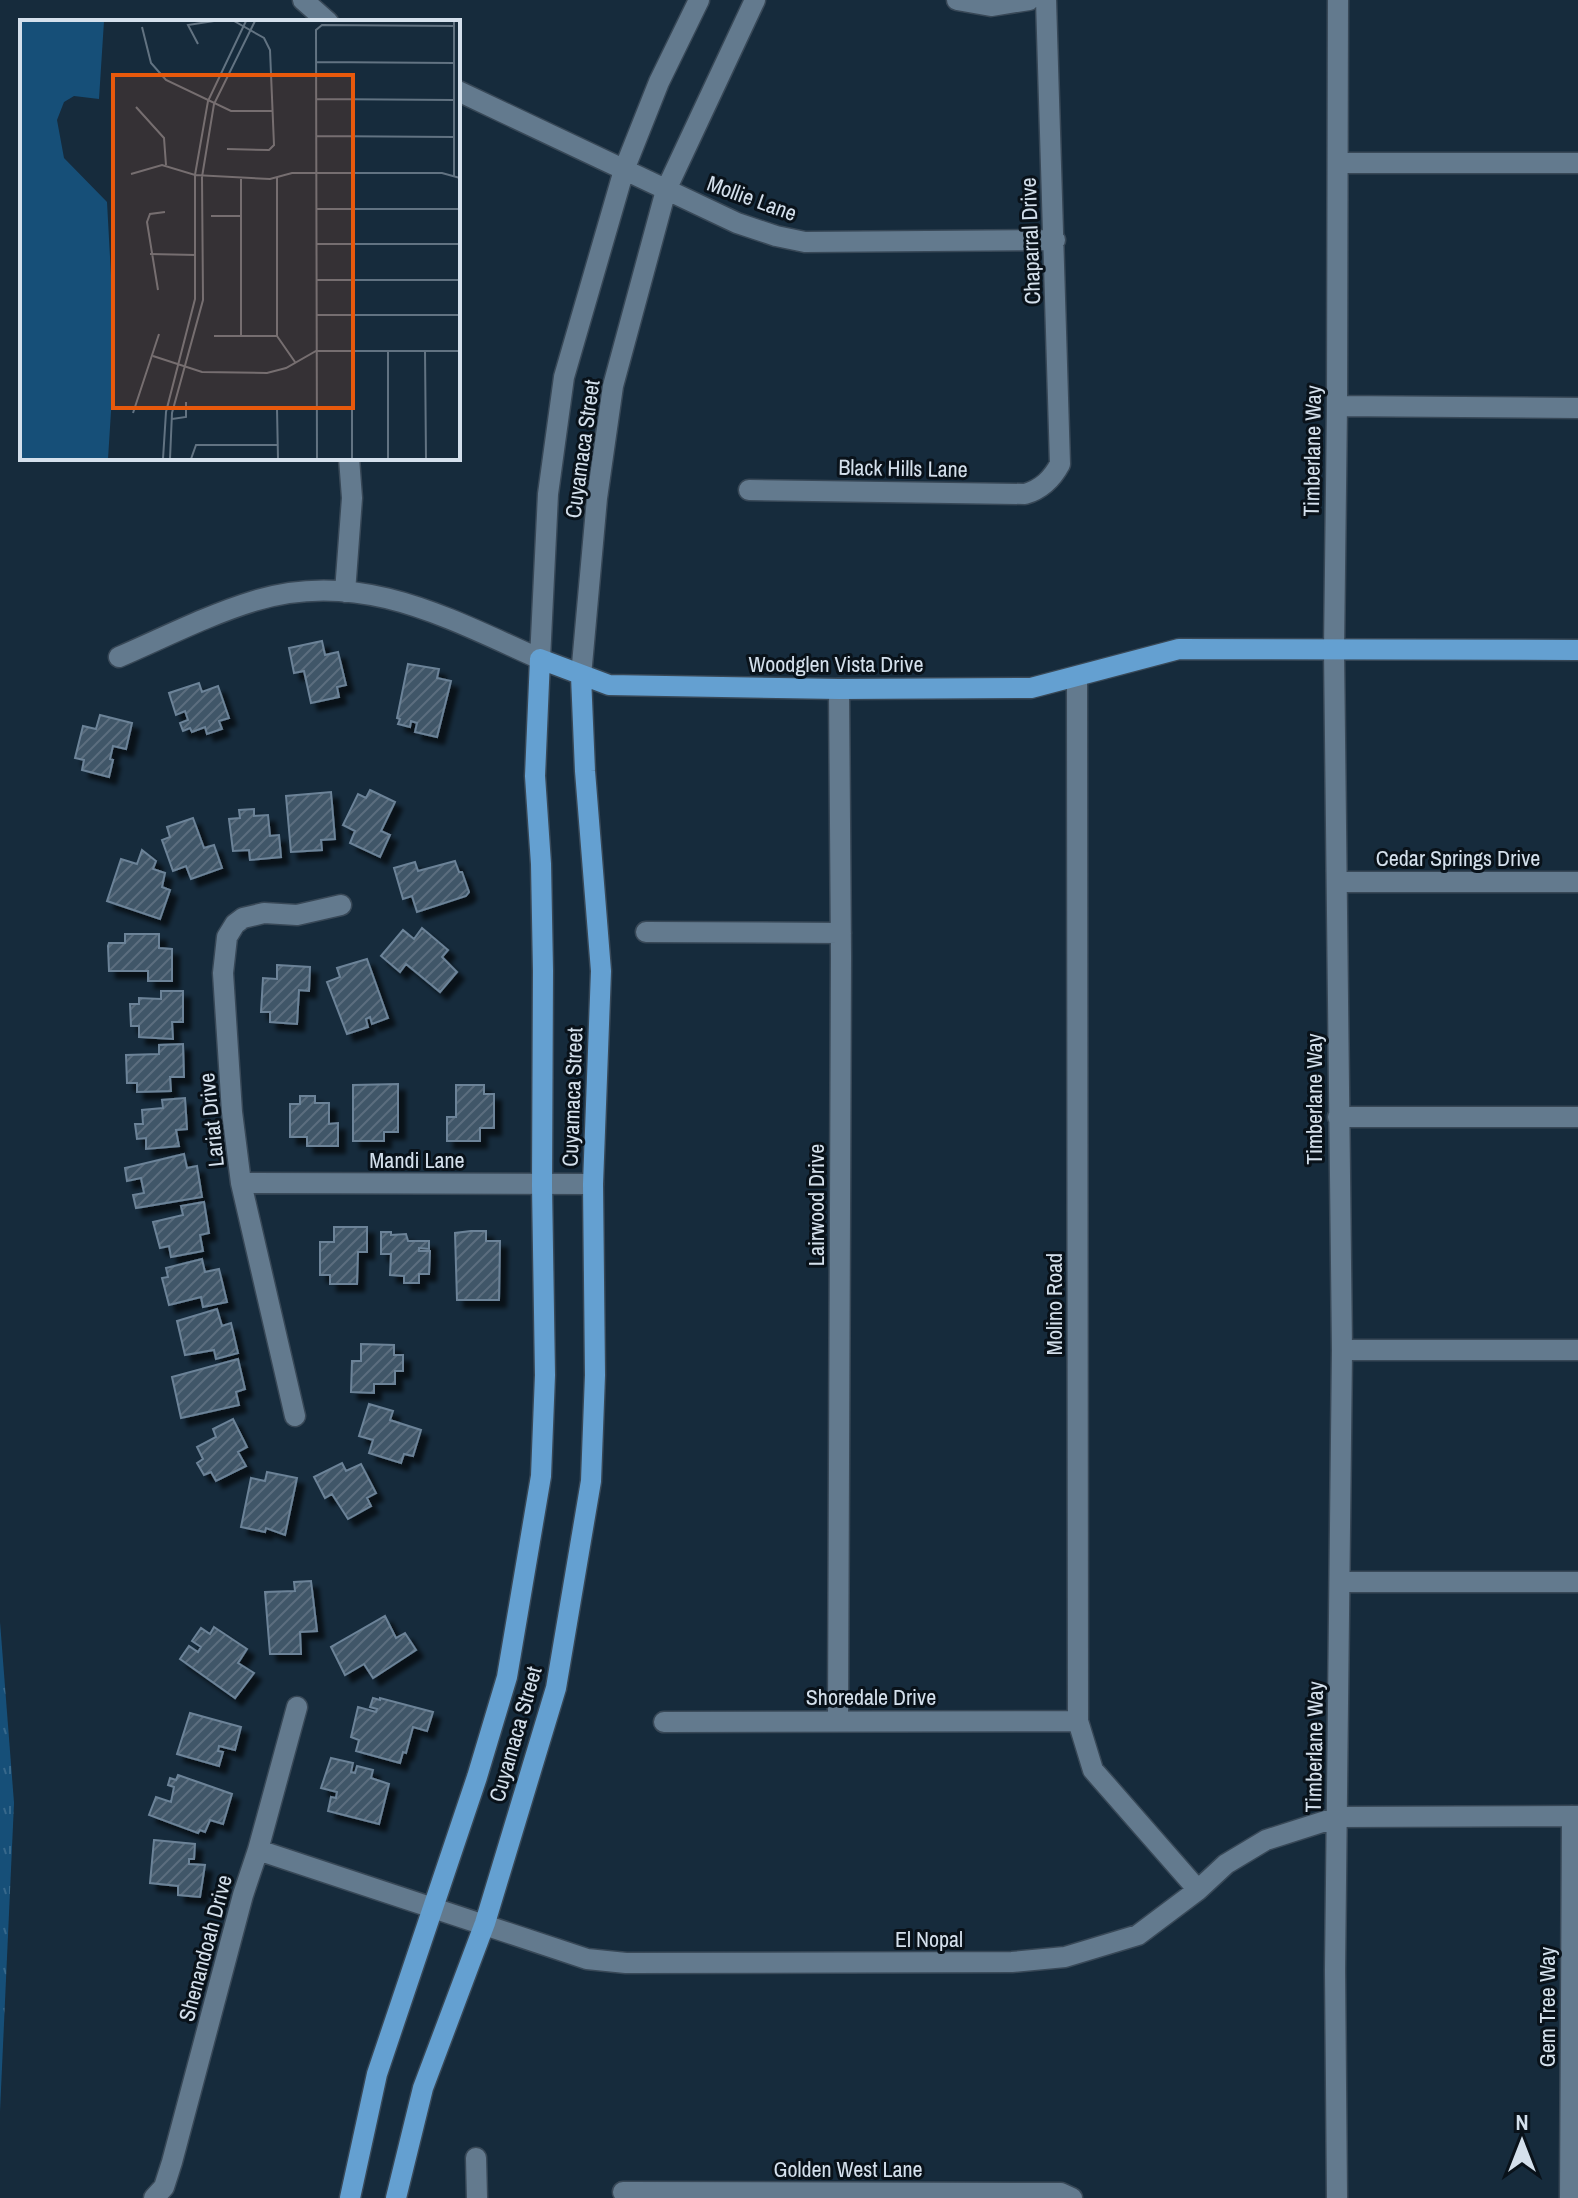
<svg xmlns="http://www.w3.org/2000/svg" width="1578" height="2198" viewBox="0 0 1578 2198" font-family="'Archivo Narrow',sans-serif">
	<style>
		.grass { fill: url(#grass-tufts) }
		.building { fill: url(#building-hatch); stroke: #6c8398; stroke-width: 2; filter: url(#shadow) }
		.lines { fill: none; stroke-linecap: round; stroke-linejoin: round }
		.minor-casing { stroke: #384857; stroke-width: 23 }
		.major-casing { stroke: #384857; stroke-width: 23 }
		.minor { stroke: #637a8e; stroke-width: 20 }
		.major { stroke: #64a0d1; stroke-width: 20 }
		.labels { text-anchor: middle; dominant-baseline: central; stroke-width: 6; stroke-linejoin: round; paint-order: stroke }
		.street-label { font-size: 22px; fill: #d4e0ec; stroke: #09121a }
		.inset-road { fill: none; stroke: #627382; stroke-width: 2 }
		.view { fill: #e8590c; fill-opacity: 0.15; stroke: #e8590c; stroke-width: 4 }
		.inset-edge { fill: none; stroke: #d4e0ec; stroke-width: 4 }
	</style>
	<defs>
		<pattern id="grass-tufts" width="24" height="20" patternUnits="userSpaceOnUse" patternTransform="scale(2)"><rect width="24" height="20" fill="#164f78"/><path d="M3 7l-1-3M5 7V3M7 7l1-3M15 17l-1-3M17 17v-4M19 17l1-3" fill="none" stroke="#37688b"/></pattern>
		<pattern id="building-hatch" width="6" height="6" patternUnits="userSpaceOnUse" patternTransform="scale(2)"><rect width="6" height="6" fill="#405668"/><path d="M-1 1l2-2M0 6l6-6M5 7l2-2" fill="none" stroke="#5b6e7e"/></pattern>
		<filter id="shadow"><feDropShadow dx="7" dy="7" stdDeviation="2" flood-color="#0009"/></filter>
	</defs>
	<rect width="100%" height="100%" fill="#162b3c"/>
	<!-- grass -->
	<path class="grass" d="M0,1622L14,1803L0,2111Z"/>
	<!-- building -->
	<path class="building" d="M322,641L325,655L338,652L346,685L337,687L339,697L311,703L304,671L294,673L289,648Z
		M408,664L439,669L437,678L451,681L437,737L415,732L417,723L411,721L410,727L398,724L400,719L397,718Z
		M199,683L202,692L218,686L229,718L219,721L222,729L207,734L205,727L192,732L190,728L183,731L180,723L188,720L185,711L176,715L169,693Z
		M100,715L132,723L126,749L113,746L110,759L113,760L109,777L82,770L84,760L75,758L83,726L96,729Z
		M370,790L395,802L381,831L390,835L380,857L350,843L355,831L343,825L358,794L366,798Z
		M331,792L335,839L321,840L322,850L291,852L286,796Z
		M254,809V816L268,815L270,836L279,835L281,857L250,860L249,850L233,851L229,819L240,818L239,810Z
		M193,818L204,848L214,845L222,868L191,879L186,866L173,871L162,840L170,837L167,827Z
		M142,850L156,861L153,869L165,873L162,887L170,890L160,919L107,901L121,859L137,864Z
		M455,861L459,872H462L469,892L466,896L417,912L412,896L403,899L394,868L415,862L418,871Z
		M422,928L448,950L442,957L457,972L440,992L406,964L400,972L381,956L403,930L414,939Z
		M125,934H159V948L172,949V981H148V971H109L108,946L109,943H125Z
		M367,959L388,1018L372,1024L370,1017L366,1019L368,1027L347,1034L327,982L340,977L337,968Z
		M277,965L310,967L309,991L299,990L297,1024L270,1022V1012H261L263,978L277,979Z
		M161,991H183V1022H172L173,1039L139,1037V1026H131L130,1004H139V998L161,999Z
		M183,1044L184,1077H170L171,1091L137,1092V1083H127L126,1055L159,1054V1045Z
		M398,1084V1132H384V1141H353V1085Z
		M456,1085H484V1094H494V1128H480V1141H447V1117H456Z
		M300,1096H315V1103H329V1124L338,1123V1146H307V1137H290V1104H300Z
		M185,1098L187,1129L176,1130L179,1146L146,1149V1138L137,1139L135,1124H143L142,1110L163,1108L162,1100Z
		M184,1154L187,1168L197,1166L202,1197L136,1208L133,1195L144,1193L141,1178L127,1181L125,1168Z
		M204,1202L209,1233L200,1235L203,1251L171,1257L169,1246L160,1248L153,1222L183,1215L181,1206Z
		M334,1227H367V1252H358L357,1284H330V1275H320V1242H334Z
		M471,1231H486V1241H500L499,1300H457L455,1233Z
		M381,1232H391V1235L406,1234L408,1241H429V1249L419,1248V1251H430L429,1274H419V1283H404V1276L390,1275L391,1254H381Z
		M202,1259L205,1272L219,1269L227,1302L203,1307L201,1297L169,1305L162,1278L168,1277L166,1268Z
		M217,1309L222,1326L231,1323L238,1353L216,1359L214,1350L185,1355L177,1321Z
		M361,1344L394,1345V1355H403V1371H395V1384H374V1393L351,1392L352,1361H361Z
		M238,1359L245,1389L236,1392L239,1405L181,1418L172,1377Z
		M369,1404L393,1411L390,1420L421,1430L413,1456L404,1454L401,1463L369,1453L373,1440L359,1436Z
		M233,1419L247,1447L238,1452L246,1466L216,1481L211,1472L204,1475L197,1463L203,1459L197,1447L216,1437L213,1429Z
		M342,1463L346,1471L361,1464L376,1493L367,1498L371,1506L348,1519L332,1494L325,1498L314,1477Z
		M267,1472L297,1478L285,1535L266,1528L265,1532L241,1527L251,1478L265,1481Z
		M311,1581L317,1631L300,1632L301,1654H270L265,1592L295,1591L294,1582Z
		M385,1616L396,1638L405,1633L416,1650L373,1678L364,1664L345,1675L331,1647Z
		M214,1627L247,1649L238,1663L254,1673L235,1698L180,1659L189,1646L198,1652L201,1647L192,1641L201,1628L210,1634Z
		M373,1698L380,1700V1698L433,1712L427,1731L413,1727L406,1753L403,1752L400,1763L356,1751L359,1740L351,1737L358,1707L376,1712L377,1709L370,1707Z
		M190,1713L241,1727L235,1750L219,1746L218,1751L223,1752L219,1766L177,1754Z
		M331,1758L353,1763L351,1772L355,1773L357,1766L373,1770L371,1778L389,1784L379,1824L328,1811L331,1797L336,1798L337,1792L321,1788Z
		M178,1775L232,1794L223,1824L210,1820L205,1832L200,1830L198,1833L149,1815L156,1797L171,1802L174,1787L168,1785L170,1778L176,1780Z
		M154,1840L195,1844L194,1859H189V1864L205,1865L200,1897L178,1895V1886L150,1883Z"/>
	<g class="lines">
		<defs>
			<path id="minor" d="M303,0L328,22
				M957,0L991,6L1029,0
				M458,91L737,223L776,236L805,242L1055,240
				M1338,163H1578
				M1337,406L1578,408
				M749,490L1025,494C1042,489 1052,479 1060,464L1046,0
				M345,592L352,498L349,458
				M119,657C163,638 208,615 254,601C359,568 448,618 540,659L548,494L564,377L624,170L659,82L699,0
				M581,676L597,498L613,386L666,190L755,0
				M1077,677L1078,1721L1093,1770L1198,1890
				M1337,882H1578
				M646,932L841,933
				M1338,1117H1578
				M241,1183L593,1184
				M1342,1350H1578
				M295,1416L241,1183L232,1112L223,973L227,937L235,924L243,918L264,913L297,915L341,905
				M1340,1582H1578
				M838,1721L841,957L839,689
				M664,1722L1078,1721
				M258,1850L587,1959L626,1963L1012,1962L1065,1957L1138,1935L1198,1890L1226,1864L1266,1840L1338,1817L1578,1816
				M476,2158L477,2198
				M623,2192L1061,2193L1072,2198
				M154,2198L164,2187L172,2162L243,1895L258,1850L297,1707
				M1337,2198L1335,1970L1342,1350L1334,650L1337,406L1338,0
				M1570,2198L1572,1816"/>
			<path id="major" d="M350,2198L377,2074L477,1777L507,1677L541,1476L545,1375L542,1186L543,971L541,864L535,776L540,659L609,685L839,689L1031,688L1179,649L1578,650
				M396,2198L423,2088L485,1923L556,1688L591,1481L595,1375L593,1184L601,971L585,771L581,676"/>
		</defs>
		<!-- minor casing -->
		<use href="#minor" class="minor-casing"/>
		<!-- major casing -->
		<use href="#major" class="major-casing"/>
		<!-- minor -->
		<use href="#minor" class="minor"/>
		<!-- major -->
		<use href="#major" class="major"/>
	</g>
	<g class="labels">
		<!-- street labels -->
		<g class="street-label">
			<text transform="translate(752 198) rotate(20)">Mollie Lane</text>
			<text transform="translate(1030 241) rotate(-92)">Chaparral Drive</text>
			<text transform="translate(582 449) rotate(-82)">Cuyamaca Street</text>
			<text transform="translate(1312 451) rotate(-89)">Timberlane Way</text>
			<text transform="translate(903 468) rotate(1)">Black Hills Lane</text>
			<text x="836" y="664">Woodglen Vista Drive</text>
			<text x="1458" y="858">Cedar Springs Drive</text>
			<text transform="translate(572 1097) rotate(-88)">Cuyamaca Street</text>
			<text transform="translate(1314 1099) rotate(-90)">Timberlane Way</text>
			<text transform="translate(211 1120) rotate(-96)">Lariat Drive</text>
			<text x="417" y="1160">Mandi Lane</text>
			<text transform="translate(816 1205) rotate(-90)">Lairwood Drive</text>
			<text transform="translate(1054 1304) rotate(-90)">Molino Road</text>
			<text x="871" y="1697">Shoredale Drive</text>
			<text transform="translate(515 1734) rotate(-74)">Cuyamaca Street</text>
			<text transform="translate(1314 1747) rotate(-89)">Timberlane Way</text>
			<text x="929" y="1939">El Nopal</text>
			<text transform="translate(205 1948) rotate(-75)">Shenandoah Drive</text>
			<text transform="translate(1547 2007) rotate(-90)">Gem Tree Way</text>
			<text x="848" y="2169">Golden West Lane</text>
		</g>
	</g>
	<!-- overview -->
	<g transform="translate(20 20)">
		<rect width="440" height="440" fill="#162b3c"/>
		<path d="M0,1H84L79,79L54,76L44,82L37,100L44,138L87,182L95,328L88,439H0Z" fill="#164f78"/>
		<path class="inset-road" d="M122,7L131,43L146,60L211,91H253M178,24L168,5L194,1M296,42L434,43M297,79L434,80M116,87L144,118L146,145M296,116L434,117M207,129L249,130L254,125L250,30L244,18L214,1M111,154L142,145L175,155L188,81L226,1M434,156V1M182,157L194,84L235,1M257,157V316L275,342M296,189H440M191,196H221M296,224H440M130,234L176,235M297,260H440M138,270L127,202L130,194L145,192M297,295H440M194,316H257M221,316V159M405,330L406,439M133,336L182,352L247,353L266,348L296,331H440M188,388L257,389L258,439M113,393L139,314M152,399L166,397V382M143,439L146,392L175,279V155L250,159L272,153H422L440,158M150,439L152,393L183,280L182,157M171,439L176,425H258M297,439L296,10L302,5L434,6M332,439V330M368,439V331"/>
		<path class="view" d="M93,55H333V388H93Z"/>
		<rect width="440" height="440" class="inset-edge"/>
	</g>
	<!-- north arrow -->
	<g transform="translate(1522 2142)" stroke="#09121a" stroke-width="6" paint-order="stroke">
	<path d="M0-6L14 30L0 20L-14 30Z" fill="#d4e0ec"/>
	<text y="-12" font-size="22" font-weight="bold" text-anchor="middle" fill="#d4e0ec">N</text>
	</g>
</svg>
